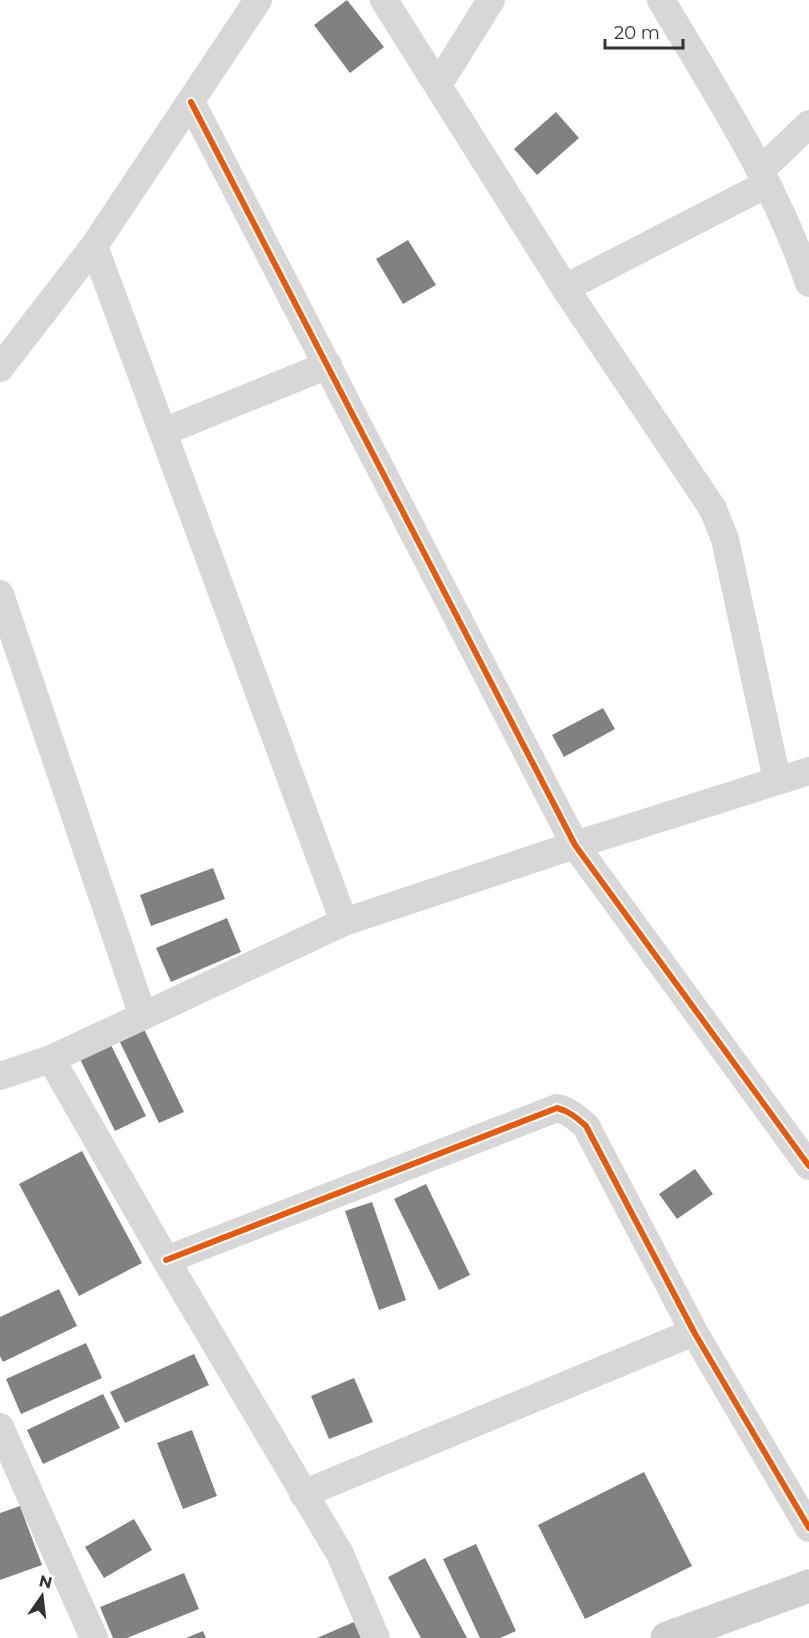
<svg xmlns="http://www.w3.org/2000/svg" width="809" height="1638" viewBox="0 0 809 1638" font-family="Montserrat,sans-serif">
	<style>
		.building { fill: #818181 }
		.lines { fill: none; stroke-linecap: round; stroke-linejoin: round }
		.street { stroke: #d7d7d7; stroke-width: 28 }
		.secondary { stroke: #d0d0d0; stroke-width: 33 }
		.cycleway-casing { stroke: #fff; stroke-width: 10 }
		.cycleway { stroke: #e8590c; stroke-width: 6 }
	</style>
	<rect width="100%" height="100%" fill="#fff"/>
	<!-- building -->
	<path class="building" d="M347,0L384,47L350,73L314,25Z
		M556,112L579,138L537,175L514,149Z
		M408,240L436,285L403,304L376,259Z
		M603,708L615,729L564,757L552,735Z
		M213,868L225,899L151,926L140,895Z
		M227,918L241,952L171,982L156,948Z
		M143,1027L184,1112L159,1123L118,1038Z
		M111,1045L146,1116L115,1131L80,1059Z
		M82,1151L142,1263L79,1296L19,1184Z
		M695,1169L713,1194L677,1219L659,1194Z
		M426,1184L470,1275L439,1290L394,1199Z
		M372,1202L406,1300L379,1310L345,1211Z
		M59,1289L77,1326L3,1362L0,1356V1317Z
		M86,1343L102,1378L21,1414L6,1379Z
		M194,1354L209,1385L125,1423L110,1392Z
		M354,1378L373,1422L329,1439L311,1396Z
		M103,1394L120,1428L43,1464L27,1430Z
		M192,1430L217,1496L183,1509L157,1443Z
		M644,1472L692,1566L585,1619L538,1525Z
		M20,1506L42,1565L0,1580V1513Z
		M134,1519L152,1550L104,1578L85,1547Z
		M476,1544L516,1631L500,1638H480L443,1559Z
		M425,1558L467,1638H421L388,1577Z
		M184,1573L199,1609L127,1638H113L100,1607Z
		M354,1622L361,1638H317Z
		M203,1631L206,1638H186Z"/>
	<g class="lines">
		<!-- street -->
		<path class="street" d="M384,0L565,288L713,509L725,539L777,780
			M661,0C715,91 775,182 809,283
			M438,85L491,0
			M191,102L575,845L809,1166
			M761,170L809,124
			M94,246L344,922
			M565,288L767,184
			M0,368L94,246L258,0
			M163,432L328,365
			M0,594L143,1016
			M51,1059L166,1260L340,1554L376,1638
			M0,1076L51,1059L344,922L575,845L809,771
			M166,1260L557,1108C569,1111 577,1118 586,1126L694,1332L809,1528
			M0,1427L94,1638
			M303,1494L694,1332"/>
		<!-- secondary -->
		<path class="secondary" d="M667,1638L809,1586"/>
		<defs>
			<path id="cycleway" d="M191,102L575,845L809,1166
				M166,1260L557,1108C569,1111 577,1118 586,1126L694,1332L809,1528"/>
		</defs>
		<!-- cycleway casing -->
		<use href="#cycleway" class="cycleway-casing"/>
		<!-- cycleway -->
		<use href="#cycleway" class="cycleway"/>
	</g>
	<!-- north arrow -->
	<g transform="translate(42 1596) rotate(14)" stroke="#ffffff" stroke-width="4.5" paint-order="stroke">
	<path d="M0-4.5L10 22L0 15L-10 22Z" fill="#333333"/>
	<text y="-9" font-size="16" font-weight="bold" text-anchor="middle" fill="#333333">N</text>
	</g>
	<!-- scale -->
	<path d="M605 39v9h78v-9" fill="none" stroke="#333333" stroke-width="3"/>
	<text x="614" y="39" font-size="18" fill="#333333" stroke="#ffffff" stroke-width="4.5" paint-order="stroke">20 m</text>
</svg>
